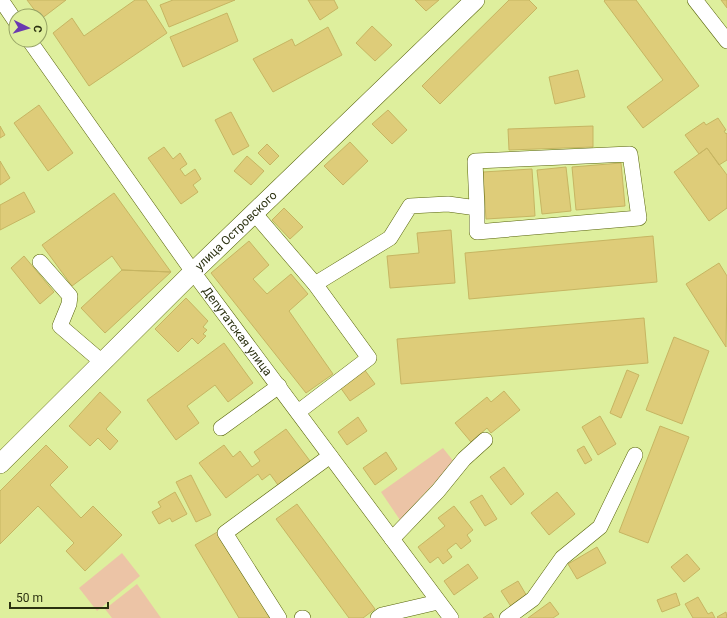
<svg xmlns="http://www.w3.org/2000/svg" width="727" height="618" viewBox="0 0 727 618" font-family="Roboto,sans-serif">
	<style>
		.green { fill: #ecc4a6 }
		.building { fill: #decc79; stroke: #c6b562 }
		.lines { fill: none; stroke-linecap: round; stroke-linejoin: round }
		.minor-casing { stroke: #576309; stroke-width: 16 }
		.major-casing { stroke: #576309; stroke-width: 20 }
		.minor { stroke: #fff; stroke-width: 15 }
		.major { stroke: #fff; stroke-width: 19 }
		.labels { text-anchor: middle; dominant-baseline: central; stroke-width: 4; stroke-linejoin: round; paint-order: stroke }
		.street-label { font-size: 12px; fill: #2b3110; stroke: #deef9d }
	</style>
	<rect width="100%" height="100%" fill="#deef9d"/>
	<!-- green -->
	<path class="green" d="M443,448L454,462L400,520L381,492Z
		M122,553L140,576L97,611L79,588Z
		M137,584L161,618H112L105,609Z"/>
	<!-- building -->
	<path class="building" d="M27,0H66L41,19L40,16H39Z
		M135,0H146L167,33L89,86L53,33L72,18L84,36Z
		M173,0H235L169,27L160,5Z
		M308,0H334L338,8L320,20Z
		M415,0H439L426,11Z
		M509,0H529L537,8L440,104L422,86Z
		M605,0H636L699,86L643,128L627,107L663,80L604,1Z
		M721,0H727V8Z
		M227,13L238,41L183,67L170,37Z
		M372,26L392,45L375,61L356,43Z
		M328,27L342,55L273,92L253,59L292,39L295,46Z
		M578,70L585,97L555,104L549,77Z
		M39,105L73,153L48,171L14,123Z
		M388,110L407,130L392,144L372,124Z
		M231,112L249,146L233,155L215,120Z
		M718,118L726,130L724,131L726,134L727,133V160L719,165L707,148L699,154L685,135L704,122L706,125Z
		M0,126L5,135L0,138Z
		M593,126V147L509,150L508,129Z
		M350,142L368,161L343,185L324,166Z
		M267,144L279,156L270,165L258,153Z
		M164,147L173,159L180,153L187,164L180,169L185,176L195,169L201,179L193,185L198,192L181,204L148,158Z
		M707,148L727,175V208L709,221L674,172Z
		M247,156L264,171L251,185L234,171Z
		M0,161L10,178L0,185Z
		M621,163L625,206L576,210L572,167Z
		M566,167L571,211L542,214L537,170Z
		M532,169L535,216L486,219L483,172Z
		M24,192L35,212L0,230V205Z
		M114,193L171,272L122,270L112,256L72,286L42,245Z
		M284,208L303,227L290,239L272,220Z
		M451,230L455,283L390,288L387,256L419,253L417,233Z
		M653,236L657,282L469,299L465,253Z
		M249,241L269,265L253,279L267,294L291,274L308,294L289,311L333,374L306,393L211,273Z
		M24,256L54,292L40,304L11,268Z
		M719,263L727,276L726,347L686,284Z
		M122,270L171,272L105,333L81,308Z
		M186,298L208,321L203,327L207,330L203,334L206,336L198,344L192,338L178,352L155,329Z
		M644,318L648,363L401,384L397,339Z
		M674,337L709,351L682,424L646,410Z
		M224,343L253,383L228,402L215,385L187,406L199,423L176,440L147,400Z
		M364,369L375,384L350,401L340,387Z
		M627,370L639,375L621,418L610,413Z
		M504,391L520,410L491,433L487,428L471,442L455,423L487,397L491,402Z
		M100,392L121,412L106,429L118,441L110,450L98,438L90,446L69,426Z
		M600,416L616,444L598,455L582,427Z
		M358,417L367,431L347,445L338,432Z
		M660,426L689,437L648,543L619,532Z
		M286,429L310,461L278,485L270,474L262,480L258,474L226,498L199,463L224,445L233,457L240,451L252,467L260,461L254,452Z
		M46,445L68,467L50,485L81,518L93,506L122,535L85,571L66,551L74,543L38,506L0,544V491Z
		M584,446L592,460L585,464L577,450Z
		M386,452L397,469L375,485L363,468Z
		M504,467L524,494L511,505L490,477Z
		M191,475L211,515L196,522L176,482Z
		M175,492L187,514L172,522L170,518L159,524L152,512L161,507L158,502Z
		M557,492L575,514L549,535L531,513Z
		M482,495L497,519L485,526L470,502Z
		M297,504L375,609L363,618H349L276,519Z
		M454,506L473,530L467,535L471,541L461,549L456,543L447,550L452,557L443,564L438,557L430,563L418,547L445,526L438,518Z
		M219,531L270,618H239L195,545Z
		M597,547L606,563L577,579L568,564Z
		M687,554L700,569L684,582L671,567Z
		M468,564L478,578L454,595L444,581Z
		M518,581L528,598L512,608L501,591Z
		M676,593L680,605L662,612L657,600Z
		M698,597L708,614L712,612L715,618H693L685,604Z
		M550,602L559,614L553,618H528Z
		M726,612L727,618H718L717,617Z
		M491,613L494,618H483Z"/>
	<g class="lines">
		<defs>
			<g id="minor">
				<path d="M1,0L16,22"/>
				<path d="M695,0L727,41"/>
				<path id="s1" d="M29,40L193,272L451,618"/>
				<path d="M254,213L315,284L369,358L298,412"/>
				<path d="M40,262L70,296L69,304L60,326L102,362"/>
				<path d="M315,284L390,238L410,206L448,204L477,208V232L639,218L630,154L475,161L477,208"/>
				<path d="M221,428L279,386"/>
				<path d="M392,539L438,491L464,459L485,440"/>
				<path d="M279,618L225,533L330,456"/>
				<path d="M302,618H303"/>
				<path d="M378,618L382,615L438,602"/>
				<path d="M507,618L533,599L562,558L600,527L635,455"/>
			</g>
			<g id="major">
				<path id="s2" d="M0,464L193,272L475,0"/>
			</g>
		</defs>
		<!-- minor casing -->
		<use href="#minor" class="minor-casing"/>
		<!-- major casing -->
		<use href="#major" class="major-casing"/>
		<!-- minor -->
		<use href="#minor" class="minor"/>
		<!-- major -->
		<use href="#major" class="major"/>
	</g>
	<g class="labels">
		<!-- street labels -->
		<g class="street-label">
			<text stroke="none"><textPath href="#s2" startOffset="332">улица Островского</textPath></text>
			<text stroke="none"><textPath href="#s1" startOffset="358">Депутатская улица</textPath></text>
		</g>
	</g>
	<!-- north arrow -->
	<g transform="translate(28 28) rotate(95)"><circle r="19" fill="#deef9d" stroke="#96a365"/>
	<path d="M0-3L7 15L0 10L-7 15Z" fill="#6a39b0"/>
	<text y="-6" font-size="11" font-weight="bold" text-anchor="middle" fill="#2b3110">С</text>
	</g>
	<!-- scale -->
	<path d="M10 602v6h98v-6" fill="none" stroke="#2b3110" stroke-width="2"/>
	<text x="16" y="602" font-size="12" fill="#2b3110" stroke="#deef9d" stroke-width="3" paint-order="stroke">50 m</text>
</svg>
